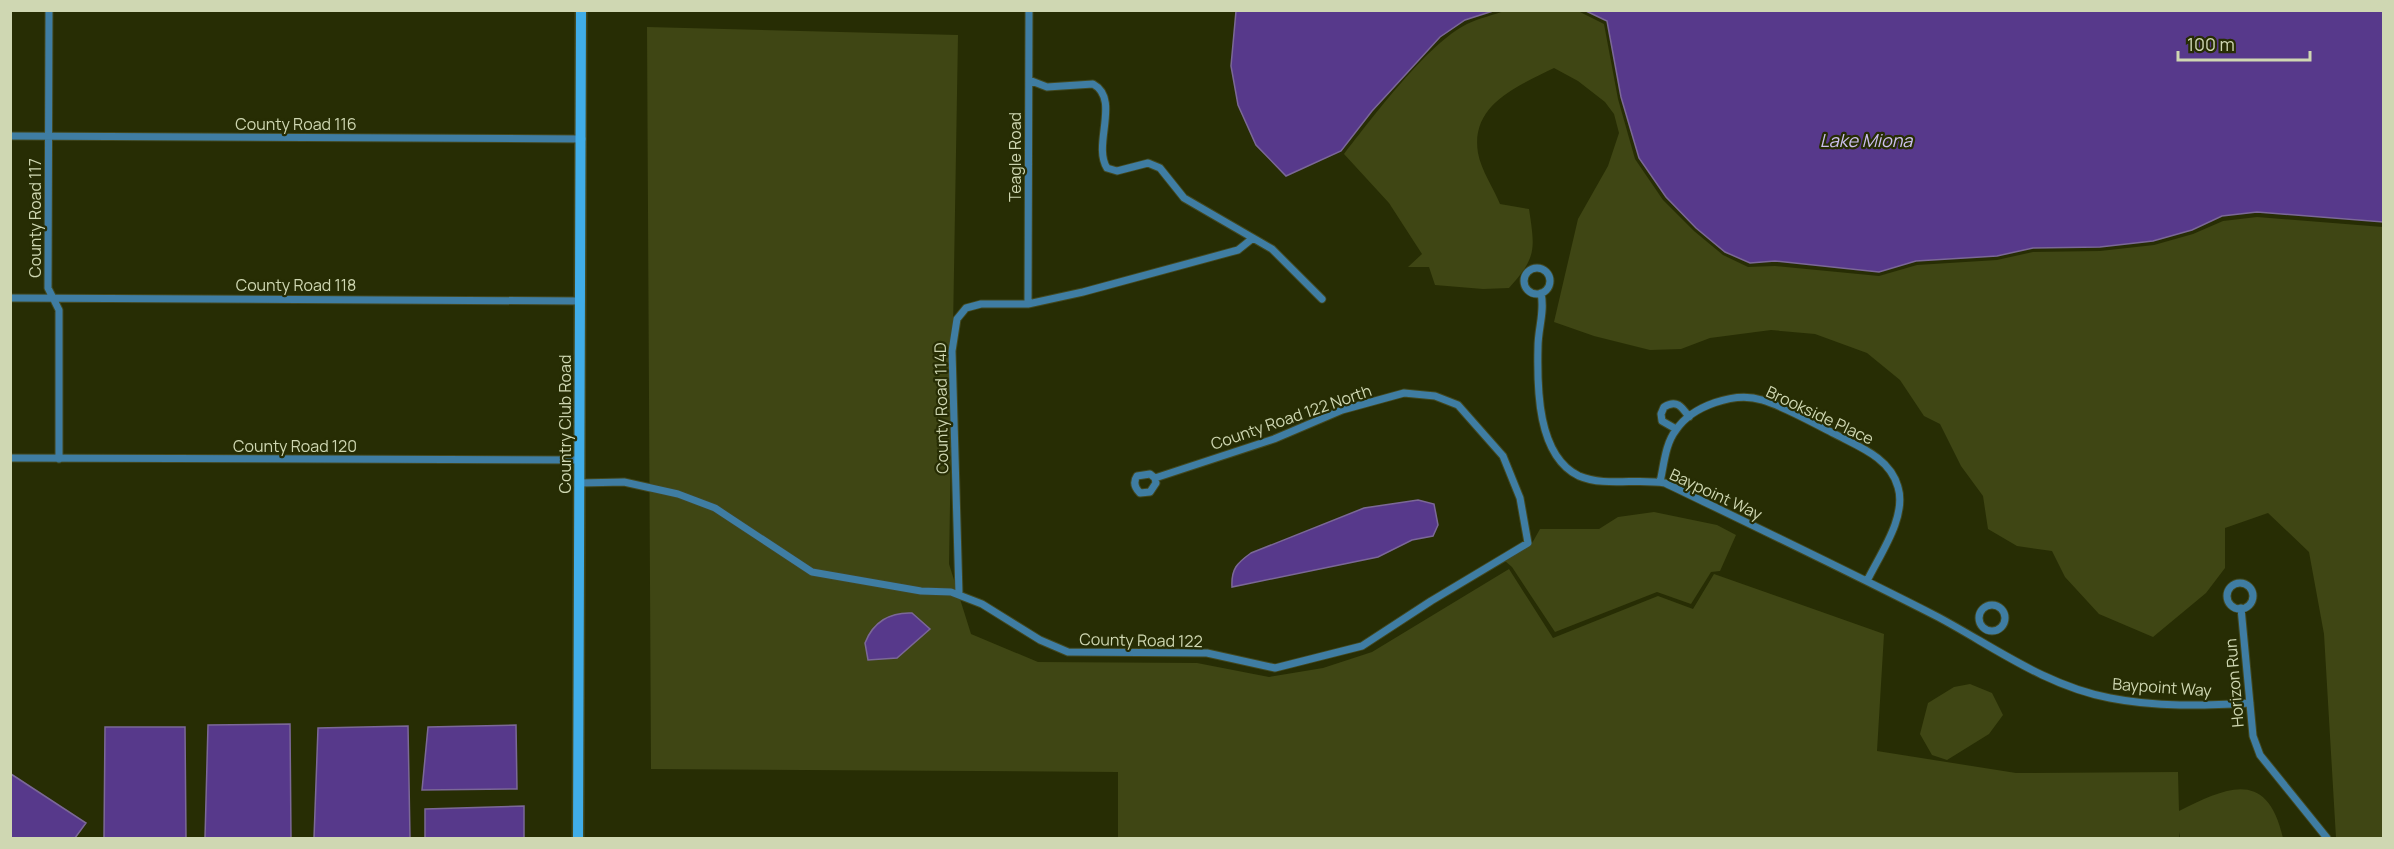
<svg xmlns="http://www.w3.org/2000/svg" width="2394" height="849" viewBox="0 0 2394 849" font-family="Manrope,sans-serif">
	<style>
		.green { fill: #3f4614 }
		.water { fill: #57398b; stroke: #7b6897; stroke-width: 1.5 }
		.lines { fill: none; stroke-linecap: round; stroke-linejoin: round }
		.street-casing { stroke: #424820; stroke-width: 9 }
		.secondary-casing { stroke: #424820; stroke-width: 13 }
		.street { stroke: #3f7da3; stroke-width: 7 }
		.secondary { stroke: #40ade8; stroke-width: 10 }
		.labels { text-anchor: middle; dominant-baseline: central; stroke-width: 4.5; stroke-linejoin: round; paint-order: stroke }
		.street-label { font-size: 16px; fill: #cfd7b2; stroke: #272d04 }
		.water-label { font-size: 18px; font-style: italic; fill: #ccc0ee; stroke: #272d04 }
	</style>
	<rect width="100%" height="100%" fill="#272d04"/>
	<!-- green -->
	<path class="green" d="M1507,10L1580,12L1604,24L1618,99L1635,159L1663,200L1694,231L1723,255L1748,267L1775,266L1879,276L1917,265L1997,260L2033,252L2100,251L2154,245L2193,234L2223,221L2257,217L2383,227V838H2336L2324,634L2309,552L2268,513L2225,528V568L2206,593L2153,637L2099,614L2065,577L2052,551L2017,546L1988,529L1983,496L1961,466L1940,424L1924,416L1900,380L1867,353L1815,334L1771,330L1710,338L1681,349L1650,350L1594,336L1554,322L1578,219L1608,166L1619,133L1614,114L1605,102L1578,81L1554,68C1518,86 1470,104 1478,153C1481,170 1494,189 1500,204L1529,209C1535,249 1537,257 1509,288L1483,289L1435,285L1429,267H1408L1422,254L1389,203L1344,154C1372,118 1428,43 1467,24C1479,18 1494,15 1507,10Z
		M647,27L958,35L949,564L971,634L1038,662L1197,663L1269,677L1323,668L1372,652L1509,569L1553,638L1658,596L1693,609L1714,574L1884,634L1877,751L2016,773L2178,772L2179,811C2227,787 2267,768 2283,838H2180L2179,832V838H1118V772L651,769Z
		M1654,512L1717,525L1736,535L1720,571L1711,572L1691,604L1657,592L1555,632L1512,567L1505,561L1531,545L1540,529H1599L1618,517Z
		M1970,684L1992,693L2003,715L1989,734L1947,760L1932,755L1920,734L1928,703L1954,687Z"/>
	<!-- water -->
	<path class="water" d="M1236,11V10L1493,11L1465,20L1440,37L1372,111L1341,151L1286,176L1256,145L1238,105L1231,66Z
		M1586,11H2383V222L2257,212L2222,216L2192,230L2153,241L2100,247L2033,248L1997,256L1916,261L1879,272L1775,261L1750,263L1725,252L1696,228L1666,197L1639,158L1621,97L1607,21Z
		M1418,500L1434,504L1438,525L1433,536L1412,540L1378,557L1232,587C1231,569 1237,563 1251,553L1364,508Z
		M912,613L930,629L897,658L868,660L865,643C873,622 890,612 912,613Z
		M290,724L291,838H205L208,725Z
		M516,725L517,789L422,790L428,727Z
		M408,726L410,838H314L318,728Z
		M105,727H185L186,838H104Z
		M11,774L86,823L75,838H11Z
		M524,806V838H425V809Z"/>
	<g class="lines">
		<defs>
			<path id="street" d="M49,10L48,288L59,310V459
				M1029,80L1047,87L1093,84C1121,99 1092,145 1107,168L1117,171L1148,163L1160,168L1184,198L1272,249L1322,299
				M10,136L582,139
				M1524 281a13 13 0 1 1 26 0a13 13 0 1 1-26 0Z
				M1541,293C1545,312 1538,328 1538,347C1537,387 1537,456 1579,476C1605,487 1637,478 1665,483C1756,527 1848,571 1938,617C1994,647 2046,686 2110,698C2156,707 2203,706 2250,703
				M10,298L581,301
				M1028,304L1029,10
				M1676,429L1662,421L1661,414L1664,407C1677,399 1682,407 1689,417
				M10,458L580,460
				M1660,482C1664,465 1665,444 1676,430C1692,406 1735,391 1762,400C1786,407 1811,422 1833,433C1857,446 1890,457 1898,487C1907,517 1880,554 1867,581
				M580,483L624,482L678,494L715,508L812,572L921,591L951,592L982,604L1040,640L1068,652L1207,653L1275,668L1362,646L1431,601L1528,543L1520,498L1503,456L1458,405L1435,396L1404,393L1342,410L1274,439L1155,478L1150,474L1137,476C1133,482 1135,488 1140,493L1150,492L1156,483L1155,478
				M2227 596a13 13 0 1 1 26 0a13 13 0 1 1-26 0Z
				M959,594L952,351L957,319L966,308L981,304H1028L1083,292L1238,250L1253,238
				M1979 618a13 13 0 1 1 26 0a13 13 0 1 1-26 0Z
				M2241,608L2253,736L2260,755L2327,838"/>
			<path id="secondary" d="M578,838L581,10"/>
		</defs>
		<!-- street casing -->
		<use href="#street" class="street-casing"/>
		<!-- secondary casing -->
		<use href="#secondary" class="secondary-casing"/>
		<!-- street -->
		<use href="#street" class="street"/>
		<!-- secondary -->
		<use href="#secondary" class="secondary"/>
	</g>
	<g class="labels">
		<!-- street labels -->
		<g class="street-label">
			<text x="296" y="124">County Road 116</text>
			<text transform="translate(1015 157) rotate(-90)">Teagle Road</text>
			<text transform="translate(35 218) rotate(-90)">County Road 117</text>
			<text x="296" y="285">County Road 118</text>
			<text transform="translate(941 408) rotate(-91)">County Road 114D</text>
			<text transform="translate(1820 415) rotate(25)">Brookside Place</text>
			<text transform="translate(1291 417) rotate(-19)">County Road 122 North</text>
			<text transform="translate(565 424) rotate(-90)">Country Club Road</text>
			<text x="295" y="446">County Road 120</text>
			<text transform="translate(1716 494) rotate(25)">Baypoint Way</text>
			<text transform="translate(1141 640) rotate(1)">County Road 122</text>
			<text transform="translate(2234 683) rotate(-95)">Horizon Run</text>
			<text transform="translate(2162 687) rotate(4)">Baypoint Way</text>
		</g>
		<!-- water labels -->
		<g class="water-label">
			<text x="1866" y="140">Lake Miona</text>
		</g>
	</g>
	<!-- border -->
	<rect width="2394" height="849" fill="none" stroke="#cfd7b2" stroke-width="24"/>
	<!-- scale -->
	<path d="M2178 51v9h132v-9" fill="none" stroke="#cfd7b2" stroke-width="3"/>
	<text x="2187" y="51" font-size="18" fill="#cfd7b2" stroke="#272d04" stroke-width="4.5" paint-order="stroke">100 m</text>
</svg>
